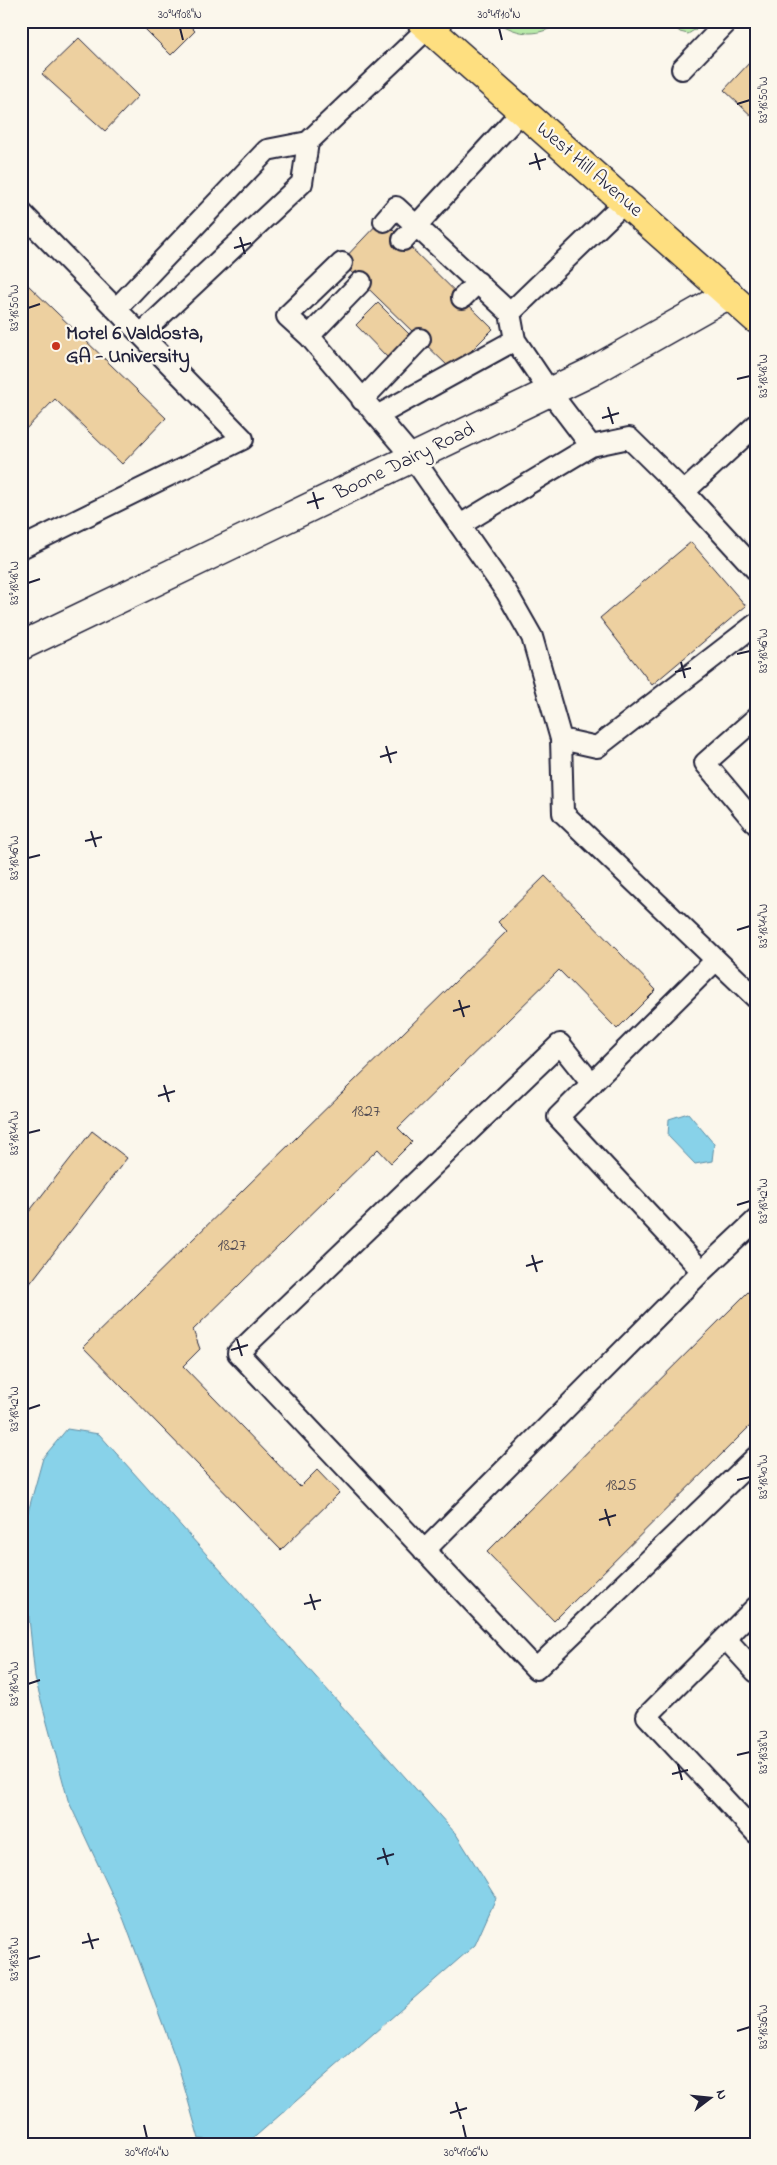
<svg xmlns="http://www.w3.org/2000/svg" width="777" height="2165" viewBox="0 0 777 2165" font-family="'Indie Flower',sans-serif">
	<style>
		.green { fill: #b8e9a8; stroke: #6d8672 }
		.water { fill: #88d2e9; stroke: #5f8ca3 }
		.building { fill: #edd0a0; stroke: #22223b }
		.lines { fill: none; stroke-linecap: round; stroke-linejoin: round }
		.service-casing { stroke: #22223b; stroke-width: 24 }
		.minor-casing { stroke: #22223b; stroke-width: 31 }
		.trunk-casing { stroke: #22223b; stroke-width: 31 }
		.service { stroke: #fbf7ec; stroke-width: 20 }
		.minor { stroke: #fbf7ec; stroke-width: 28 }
		.trunk { stroke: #fedf80; stroke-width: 28 }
		.ticks { fill: none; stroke: #22223b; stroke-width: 2 }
		.poi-dot { fill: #c8321e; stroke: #fbf7ec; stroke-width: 2 }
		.labels { text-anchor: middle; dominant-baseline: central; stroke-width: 4.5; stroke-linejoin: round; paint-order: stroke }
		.number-label { font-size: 18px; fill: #554e54 }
		.street-label { font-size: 20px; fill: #22223b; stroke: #fbf7ec }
		.poi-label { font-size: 20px; font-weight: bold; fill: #22223b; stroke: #fbf7ec; text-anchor: start }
		.neatline { fill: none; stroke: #22223b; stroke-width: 2 }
		.ticks-label { font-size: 12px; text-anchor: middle; fill: #22223b }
	</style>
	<rect width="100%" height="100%" fill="#fbf7ec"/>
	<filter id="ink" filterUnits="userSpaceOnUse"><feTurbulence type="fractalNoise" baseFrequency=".02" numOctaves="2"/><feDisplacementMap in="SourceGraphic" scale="10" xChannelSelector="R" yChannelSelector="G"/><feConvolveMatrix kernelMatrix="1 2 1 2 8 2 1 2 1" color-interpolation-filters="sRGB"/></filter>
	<g filter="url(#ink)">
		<!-- green -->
		<path class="green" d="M496,21H563C540,37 520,37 496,21Z
			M667,21H692L696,29L688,34L680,32Z"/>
		<!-- water -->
		<path class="water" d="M688,1113L714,1144L712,1161L695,1164L668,1136L669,1119Z
			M67,1429L99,1434L456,1834L496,1898L475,1945L249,2142L199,2139L178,2065L124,1920L68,1800L35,1678L21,1537L43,1458Z"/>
		<!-- building -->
		<path class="building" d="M137,21H185L195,31L171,55Z
			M79,38L138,96L105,131L42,74Z
			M751,61L756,66V120L724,90Z
			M382,219L493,329L452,370L341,262Z
			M28,285L166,418L122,464L55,399L21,434V292Z
			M378,303L412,337L389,359L356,325Z
			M691,542L746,606L652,685L600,618Z
			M545,876L656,990L617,1029L559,970L398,1128L412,1142L391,1163L378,1149L193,1330L200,1349L183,1366L300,1487L317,1470L339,1493L281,1550L83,1347L507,931L498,922Z
			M92,1131L127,1158L28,1286L21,1280V1222Z
			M756,1284V1420L554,1621L487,1552Z"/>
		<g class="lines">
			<defs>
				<path id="service" d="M682,69L728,21
					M21,212L243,439L21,548
					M384,221L396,207L510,313L625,202
					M403,240L522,111
					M361,282L309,336L413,458L507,593L532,637L561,739L563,813L756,998
					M462,298L478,282
					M116,309L267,150L308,142L428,28L431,21
					M510,313L515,340L550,392L591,446L629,438L684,492L756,570
					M141,334L302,183L308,142
					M309,336L287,316L342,263
					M362,400L420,339
					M377,416L515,340
					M684,492L756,425
					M460,525L591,446
					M756,718L705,763L756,824
					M561,739L597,747L756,624
					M716,960L558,1117L702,1271L756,1220
					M592,1084L560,1044L238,1353L536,1669L756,1457
					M424,1551L702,1271
					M756,1607L647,1716L756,1833
					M725,1638L756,1672"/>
				<path id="minor" d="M21,646L591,372L729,294"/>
				<path id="trunk" d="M421,21L756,319"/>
			</defs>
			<!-- service casing -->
			<use href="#service" class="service-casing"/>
			<!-- minor casing -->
			<use href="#minor" class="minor-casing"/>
			<!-- trunk casing -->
			<use href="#trunk" class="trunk-casing"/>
			<!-- service -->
			<use href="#service" class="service"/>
			<!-- minor -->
			<use href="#minor" class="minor"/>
			<!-- trunk -->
			<use href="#trunk" class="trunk"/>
		</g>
	</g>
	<!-- ticks -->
	<path class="ticks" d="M180,28L183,40M499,28L502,40M737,104L750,100M535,153L540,170M529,164L546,159M240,237L245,254M234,248L251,243M28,308L40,304M737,379L750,376M608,407L613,424M602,418L619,413M313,492L318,509M307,503L324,498M28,583L40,579M737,654L750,651M681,662L685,678M675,672L691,668M386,746L391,763M380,757L397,752M91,831L96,847M85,841L102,837M28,858L40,855M737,930L750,926M459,1000L464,1017M453,1011L470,1006M164,1085L169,1102M158,1096L175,1091M28,1133L40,1130M737,1205L750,1201M532,1255L537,1272M526,1266L543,1261M237,1339L242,1356M231,1350L248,1345M28,1409L40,1405M737,1480L750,1477M605,1509L610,1526M599,1520L616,1515M310,1594L315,1610M304,1604L321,1600M28,1684L40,1680M737,1755L750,1752M678,1764L682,1780M672,1774L688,1770M383,1848L388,1865M377,1859L394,1854M88,1933L93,1949M82,1943L99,1939M28,1959L40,1956M737,2031L750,2027M456,2102L461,2119M450,2113L467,2108M144,2125L147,2138M463,2125L466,2138"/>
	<!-- markers -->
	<circle class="poi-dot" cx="56" cy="346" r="5"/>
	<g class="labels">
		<!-- number labels -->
		<g class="number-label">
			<text x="366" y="1112">1827</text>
			<text x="232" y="1246">1827</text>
			<text x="621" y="1486">1825</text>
		</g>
		<!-- street labels -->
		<g class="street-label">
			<text transform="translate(589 170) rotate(41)">West Hill Avenue</text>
			<text transform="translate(405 462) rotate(-26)">Boone Dairy Road</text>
		</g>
		<!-- poi labels -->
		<g class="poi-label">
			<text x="66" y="334">Motel 6 Valdosta,<tspan x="66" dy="23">GA - University</tspan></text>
		</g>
	</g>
	<!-- margin -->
	<rect width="777" height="2165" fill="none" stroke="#fbf7ec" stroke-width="55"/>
	<!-- north arrow -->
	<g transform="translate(710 2098) rotate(74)" stroke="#fbf7ec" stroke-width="4" paint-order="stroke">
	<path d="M0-4L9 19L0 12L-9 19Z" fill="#22223b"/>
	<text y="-8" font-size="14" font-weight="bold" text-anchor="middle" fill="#22223b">N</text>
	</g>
	<rect x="28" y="28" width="722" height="2110" class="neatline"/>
	<g class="ticks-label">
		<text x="180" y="18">30°49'08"N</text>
		<text x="499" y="18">30°49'10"N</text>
		<text transform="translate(763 100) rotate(-90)" y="4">83°18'50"W</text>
		<text transform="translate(14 308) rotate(-90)" y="4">83°18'50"W</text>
		<text transform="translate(763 376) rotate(-90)" y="4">83°18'48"W</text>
		<text transform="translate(14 583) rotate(-90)" y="4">83°18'48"W</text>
		<text transform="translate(763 651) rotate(-90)" y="4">83°18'46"W</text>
		<text transform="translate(14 858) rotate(-90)" y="4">83°18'46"W</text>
		<text transform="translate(763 926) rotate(-90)" y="4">83°18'44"W</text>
		<text transform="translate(14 1133) rotate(-90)" y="4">83°18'44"W</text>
		<text transform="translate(763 1201) rotate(-90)" y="4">83°18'42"W</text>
		<text transform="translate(14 1409) rotate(-90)" y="4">83°18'42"W</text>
		<text transform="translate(763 1477) rotate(-90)" y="4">83°18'40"W</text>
		<text transform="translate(14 1684) rotate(-90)" y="4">83°18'40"W</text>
		<text transform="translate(763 1752) rotate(-90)" y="4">83°18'38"W</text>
		<text transform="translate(14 1959) rotate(-90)" y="4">83°18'38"W</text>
		<text transform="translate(763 2027) rotate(-90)" y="4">83°18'36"W</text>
		<text x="147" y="2156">30°49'04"N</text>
		<text x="466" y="2156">30°49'06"N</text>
	</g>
</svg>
